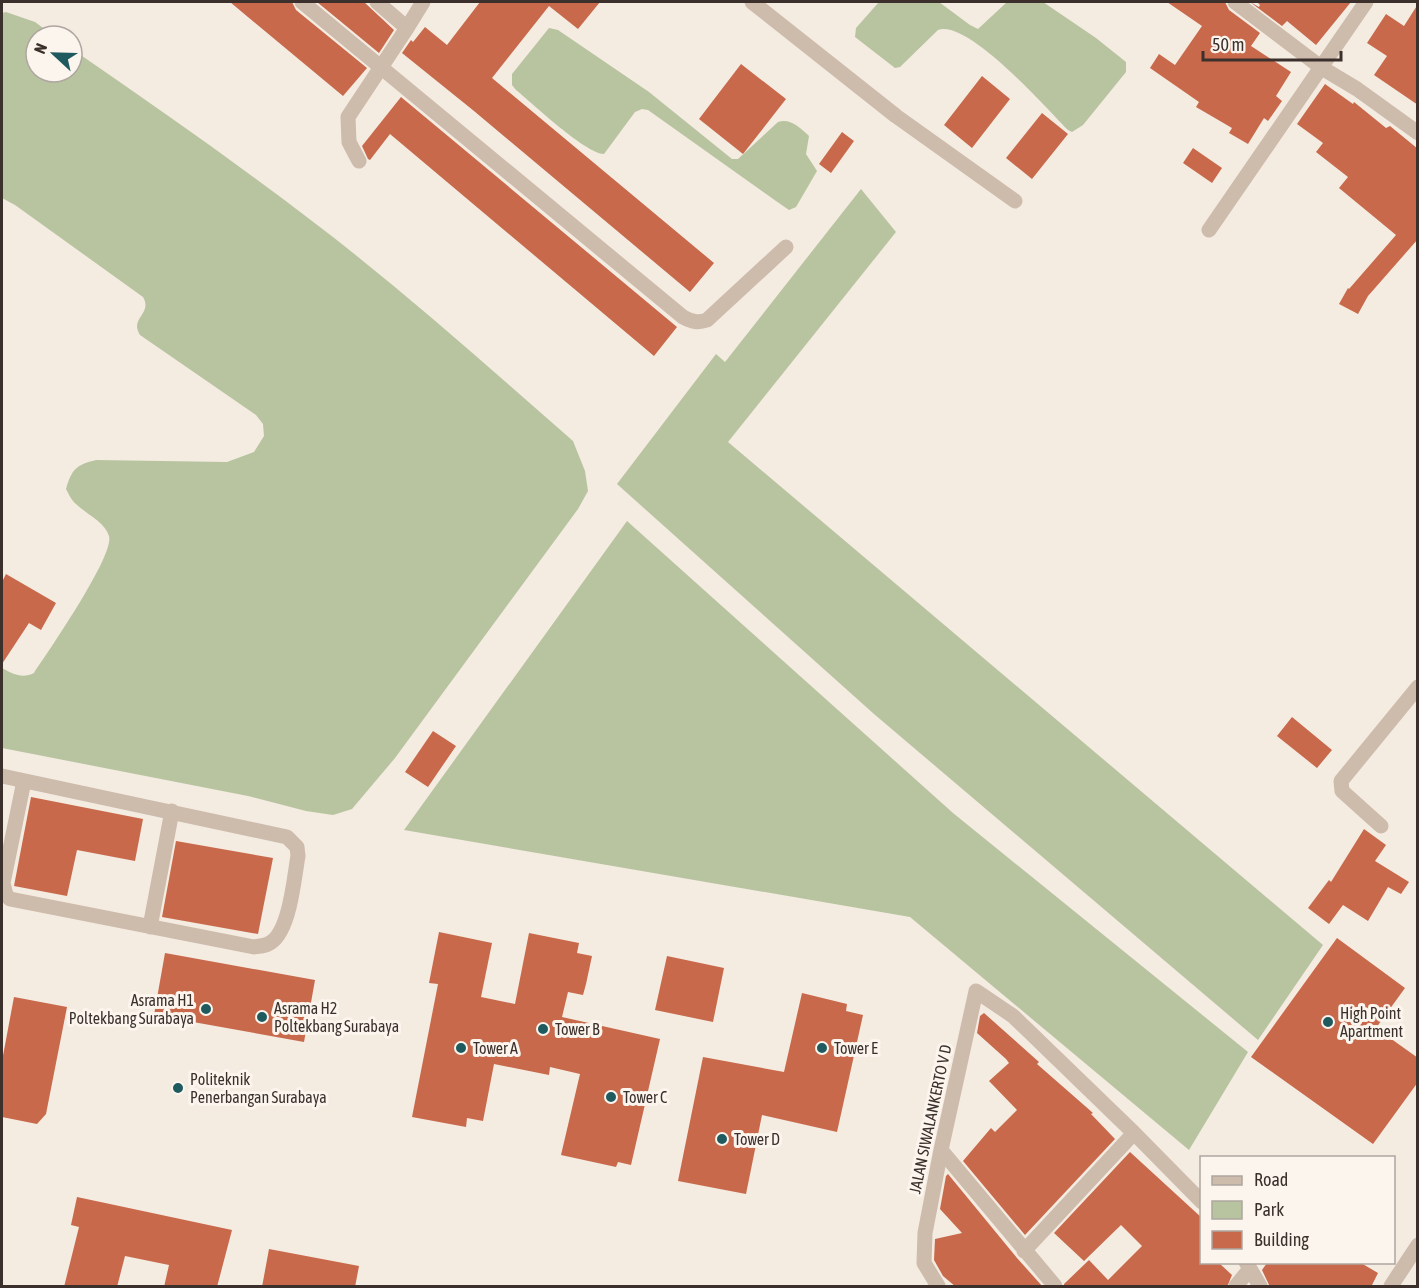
<svg xmlns="http://www.w3.org/2000/svg" width="1419" height="1288" viewBox="0 0 1419 1288" font-family="'Asap Condensed',sans-serif">
	<style>
		.green { fill: #b8c4a0 }
		.building { fill: #c8694b }
		.lines { fill: none; stroke-linecap: round; stroke-linejoin: round }
		.street { stroke: #cdbbac; stroke-width: 15 }
		.poi-dot { fill: #1f5a5e; stroke: #fbf5ee; stroke-width: 2 }
		.labels { text-anchor: middle; dominant-baseline: central; stroke-width: 6; stroke-linejoin: round; paint-order: stroke }
		.poi-label { font-size: 16px; fill: #3b302b; stroke: #fbf5ee; text-anchor: start }
		.street-label { font-size: 16px; fill: #3b302b; stroke: #fbf5ee }
	</style>
	<rect width="100%" height="100%" fill="#f4ebe1"/>
	<!-- green -->
	<path class="green" d="M879,2H939L970,25L978,29L1007,2H1043L1096,38L1126,62V72L1083,125L1072,132L1068,130C1047,109 968,19 938,30L900,67L895,68L855,37L856,28Z
		M6,12L35,22L54,36H36V72H72V49C153,105 234,161 312,221C403,290 487,366 573,441L585,471L588,491L578,509L395,758L352,809L333,815L306,811L248,796L2,748V668C13,674 22,679 34,673C48,652 115,555 109,536C105,522 86,514 76,504C71,500 69,494 66,489C72,469 76,465 96,460L227,462L254,452L264,436L263,424L256,415L140,335C129,318 153,314 143,297L15,205L2,198V13Z
		M549,28L558,30L649,92L732,159H738L778,122C791,118 800,128 809,136L806,154L817,171L796,207L789,210L776,201L648,110L642,109L635,112L604,154C586,154 532,103 516,90L512,85V74Z
		M861,189L896,232L728,442L1323,945L1258,1040L874,714L617,484L716,354L725,362Z
		M627,521L953,813L1248,1052L1189,1150L910,917L404,830Z"/>
	<!-- building -->
	<path class="building" d="M230,2H292L296,10L367,68L343,96Z
		M317,2H364L394,30L379,53Z
		M480,2H600L578,29L549,6L492,78L714,263L690,292L474,111L402,53L411,40L413,42L425,27L447,45Z
		M1167,2H1225L1229,10L1260,33L1251,46L1291,72L1276,96L1282,101L1268,121L1264,118L1248,144L1229,133L1232,128L1196,107L1199,102L1150,68L1159,54L1175,65L1202,26Z
		M1250,2L1259,7L1260,5L1257,2H1351L1316,45L1287,21L1282,26Z
		M1418,4V105L1374,75L1387,56L1367,43L1386,14L1404,26Z
		M741,64L786,99L743,154L699,119Z
		M982,76L1010,99L972,148L944,125Z
		M1325,84L1353,104L1354,102L1386,128L1390,126L1418,149V239L1368,296L1358,314L1339,304L1348,288L1349,289L1396,235L1339,188L1348,177L1316,152L1323,143L1297,124Z
		M401,97L677,327L654,356L390,134L370,160L368,159L362,146Z
		M1042,113L1068,134L1032,179L1006,158Z
		M842,132L854,141L831,173L819,164Z
		M1193,148L1222,168L1212,183L1183,163Z
		M6,574L56,603L41,630L29,623L2,664V582Z
		M1292,717L1332,750L1317,768L1277,736Z
		M433,731L456,746L428,787L405,772Z
		M31,797L143,819L135,861L77,850L67,896L14,886Z
		M1364,829L1386,845L1375,861L1409,882L1401,894L1388,887L1368,921L1343,905L1329,924L1308,908L1329,880L1331,882Z
		M176,841L273,858L258,934L162,917Z
		M439,932L492,943L481,997L515,1004L529,933L579,943L577,953L592,956L586,984L583,995L568,992L562,1017L660,1039L631,1165L618,1162L616,1167L561,1155L580,1074L550,1067L549,1075L494,1064L483,1121L467,1118L466,1127L412,1117L438,984L429,983Z
		M1337,938L1405,988L1376,1028L1418,1058V1082L1373,1144L1251,1057Z
		M165,953L315,980L304,1042L154,1015Z
		M667,956L724,968L713,1022L655,1010Z
		M802,993L847,1004L846,1011L863,1015L837,1132L762,1115L746,1194L678,1181L703,1057L784,1072Z
		M14,997L67,1007L46,1114L37,1124L2,1117V1061Z
		M984,1013L1039,1062L1037,1064L1093,1113L1091,1114L1115,1139L1025,1235L963,1161L991,1128L995,1132L1017,1110L989,1081L1009,1063L1006,1059L977,1033L980,1016Z
		M1130,1152L1202,1218V1263H1219L1232,1275L1227,1287H1064V1284L1089,1260L1108,1280L1142,1246L1121,1225L1084,1261L1054,1233Z
		M948,1174L1017,1258L1043,1287H956L943,1276L934,1260L935,1239L962,1233L940,1209L946,1176Z
		M77,1197L232,1230L217,1287H164L169,1265L125,1256L117,1287H64L79,1227L71,1225Z
		M269,1249L359,1266L355,1287H262Z
		M1267,1263H1361L1378,1273L1371,1287H1270L1262,1270Z"/>
	<g class="lines">
		<!-- street -->
		<path class="street" d="M302,2L683,317C692,322 698,323 707,320L786,247
			M752,2L896,116L1015,201
			M1235,2L1322,68L1357,89L1418,133
			M407,28L423,2
			M359,161L349,142L348,117L407,28L377,2
			M1209,230L1366,2
			M2,776L287,837L297,847L298,856C294,877 290,935 268,944C264,946 259,946 254,947L10,899L6,895L3,883L24,781
			M1381,826L1342,791L1341,781L1418,687
			M150,927L172,811
			M941,1150L1055,1286
			M1024,1251L1134,1133
			M1246,1262L1260,1286
			M938,1286L924,1263L925,1233L941,1150L976,991L1013,1016L1134,1133L1202,1202
			M1236,1286L1249,1270
			M1391,1286L1418,1245"/>
	</g>
	<!-- markers -->
	<g class="poi-dot">
		<circle cx="206" cy="1009" r="6"/>
		<circle cx="262" cy="1017" r="6"/>
		<circle cx="1328" cy="1022" r="6"/>
		<circle cx="543" cy="1029" r="6"/>
		<circle cx="461" cy="1048" r="6"/>
		<circle cx="822" cy="1048" r="6"/>
		<circle cx="178" cy="1088" r="6"/>
		<circle cx="611" cy="1097" r="6"/>
		<circle cx="722" cy="1139" r="6"/>
	</g>
	<g class="labels">
		<!-- poi labels -->
		<g class="poi-label">
			<text x="194" y="1000" text-anchor="end">Asrama H1<tspan x="194" dy="18">Poltekbang Surabaya</tspan></text>
			<text x="274" y="1008">Asrama H2<tspan x="274" dy="18">Poltekbang Surabaya</tspan></text>
			<text x="1340" y="1013">High Point<tspan x="1340" dy="18">Apartment</tspan></text>
			<text x="555" y="1029">Tower B</text>
			<text x="473" y="1048">Tower A</text>
			<text x="834" y="1048">Tower E</text>
			<text x="190" y="1079">Politeknik<tspan x="190" dy="18">Penerbangan Surabaya</tspan></text>
			<text x="623" y="1097">Tower C</text>
			<text x="734" y="1139">Tower D</text>
		</g>
		<!-- street labels -->
		<g class="street-label">
			<text transform="translate(930 1119) rotate(-78)">JALAN SIWALANKERTO V D</text>
		</g>
	</g>
	<!-- border -->
	<rect width="1419" height="1288" fill="none" stroke="#3b302b" stroke-width="6"/>
	<!-- legend -->
	<rect x="1200" y="1156" width="195" height="108" fill="#fbf5ee" stroke="#aea6a0" stroke-width="1.5"/>
	<rect x="1212" y="1176" width="30" height="9" fill="#cdbbac" stroke="#aea6a0" stroke-width="1.5"/>
	<text x="1254" y="1186" font-size="18" fill="#3b302b">Road</text>
	<rect x="1212" y="1201" width="30" height="18" fill="#b8c4a0" stroke="#aea6a0" stroke-width="1.5"/>
	<text x="1254" y="1216" font-size="18" fill="#3b302b">Park</text>
	<rect x="1212" y="1231" width="30" height="18" fill="#c8694b" stroke="#aea6a0" stroke-width="1.5"/>
	<text x="1254" y="1246" font-size="18" fill="#3b302b">Building</text>
	<!-- north arrow -->
	<g transform="translate(54 54) rotate(292)"><circle r="28" fill="#fbf5ee" stroke="#aea6a0" stroke-width="1.5"/>
	<path d="M0-4.5L10 22L0 15L-10 22Z" fill="#1f5a5e"/>
	<text y="-9" font-size="16" font-weight="bold" text-anchor="middle" fill="#3b302b">N</text>
	</g>
	<!-- scale -->
	<path d="M1203 51v9h138v-9" fill="none" stroke="#3b302b" stroke-width="3"/>
	<text x="1212" y="51" font-size="18" fill="#3b302b" stroke="#fbf5ee" stroke-width="4.5" paint-order="stroke">50 m</text>
</svg>
